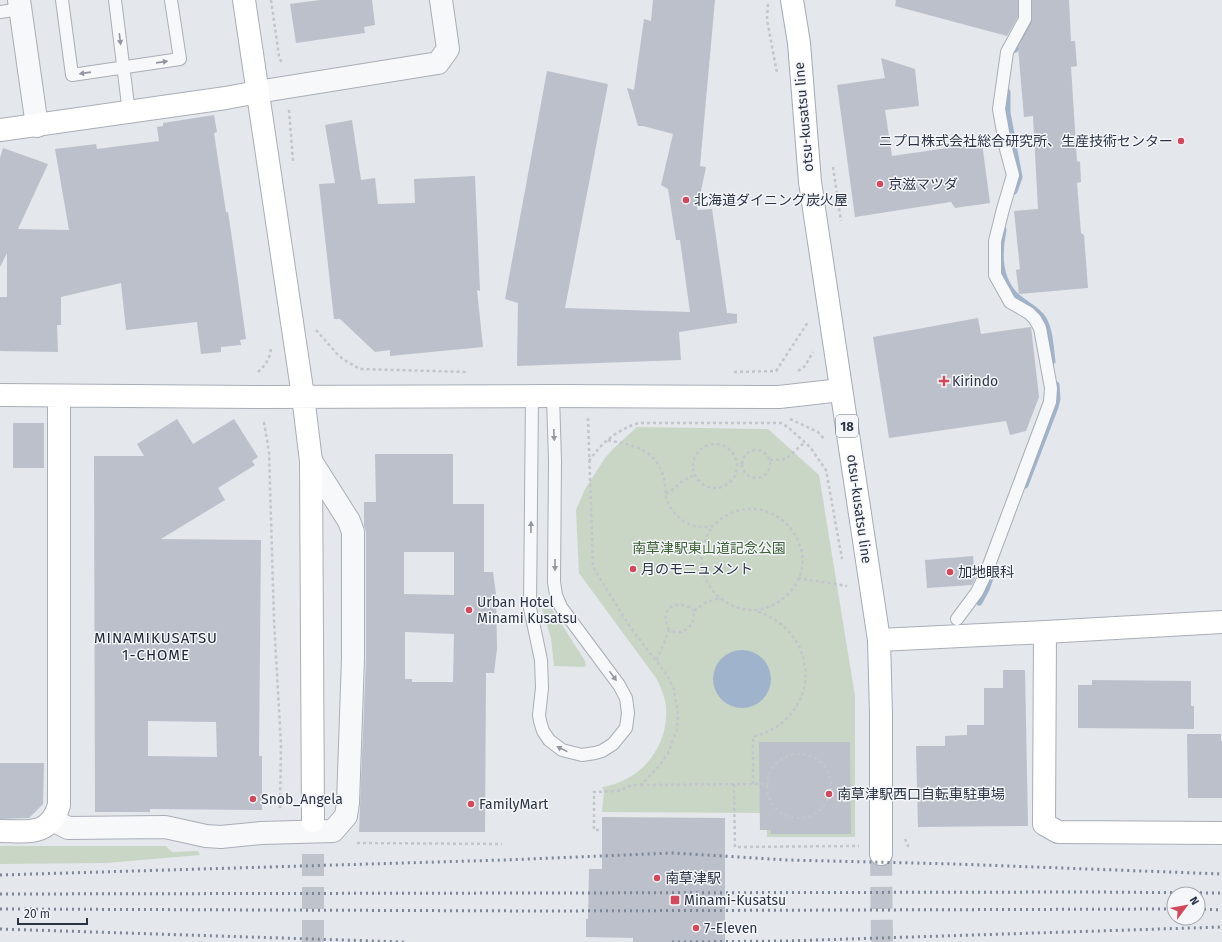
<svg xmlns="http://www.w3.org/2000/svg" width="1222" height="942" viewBox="0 0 1222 942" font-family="'Fira Sans','Noto Sans JP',sans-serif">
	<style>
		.green { fill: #c9d6c5 }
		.water { fill: #9fb4cc }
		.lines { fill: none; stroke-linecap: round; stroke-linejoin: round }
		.stream { stroke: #9fb4cc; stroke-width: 7 }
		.building { fill: #bbc0ca; fill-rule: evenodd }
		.secondary-tunnel { stroke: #bfc3cb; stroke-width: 22; stroke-dasharray: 22 11; stroke-linecap: butt }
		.primary-tunnel { stroke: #bfc3cb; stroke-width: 22; stroke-dasharray: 22 11; stroke-linecap: butt }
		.lane-casing { stroke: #a9aeb7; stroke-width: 14 }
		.street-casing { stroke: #a9aeb7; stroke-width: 24 }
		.secondary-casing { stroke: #a9aeb7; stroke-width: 24 }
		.primary-casing { stroke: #a3abb8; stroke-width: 24 }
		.path { stroke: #c2c5cb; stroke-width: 2.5; stroke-dasharray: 3 3; stroke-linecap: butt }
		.lane { stroke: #f7f8fa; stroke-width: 12 }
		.street { stroke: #f7f8fa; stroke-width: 22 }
		.secondary { stroke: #fff; stroke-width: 22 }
		.primary { stroke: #fff; stroke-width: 22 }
		.rail { stroke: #7d8696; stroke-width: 3; stroke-dasharray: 2 4; stroke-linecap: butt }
		.oneway { fill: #9196a0 }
		.poi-dot { fill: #d1495b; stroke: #f4f6f9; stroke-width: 1.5 }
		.labels { text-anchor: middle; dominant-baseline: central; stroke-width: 3; stroke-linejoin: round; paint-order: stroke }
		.shield { fill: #f4f6f9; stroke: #676e7b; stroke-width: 1 }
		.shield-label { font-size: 13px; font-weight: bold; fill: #2b3445 }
		.street-label { font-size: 14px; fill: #2b3445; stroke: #f4f6f9 }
		.poi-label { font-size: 14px; fill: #2b3445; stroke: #f4f6f9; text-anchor: start }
		.park-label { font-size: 14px; fill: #3f6138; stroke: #f4f6f9 }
		.neighbourhood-label { font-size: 15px; letter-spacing: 1px; fill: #1d2536; stroke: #f4f6f9 }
	</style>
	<rect width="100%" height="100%" fill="#e4e7ec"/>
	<!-- green -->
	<path class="green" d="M637,427L768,429L819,475L855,696V837H767V813L602,812L604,792L602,787C641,781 669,747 666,707C665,697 661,687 656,678L579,573L576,510L585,489L605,458L615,447Z
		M542,609H552L585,661L586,666L583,667L554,666L551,638Z
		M0,846H166L172,852L198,851L200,855L106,863L0,864Z"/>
	<!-- water -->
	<path class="water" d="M713 679a29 29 0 1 1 58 0a29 29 0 1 1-58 0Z"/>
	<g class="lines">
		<!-- stream -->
		<path class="stream" d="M1015,49C1027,28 1032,25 1031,0
			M1007,92V113L1019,177L1014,191
			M1003,230C998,254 998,282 1019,299C1026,305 1038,310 1043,319C1050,331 1050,348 1052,361
			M1025,485L1055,407L1057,399L1056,385
			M979,602L986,589L993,570"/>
	</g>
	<!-- building -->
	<path class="building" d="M320,0H372L375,25L364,27L365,33L296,43L290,4Z
		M653,0H715L700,166L706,167L697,210L712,209L727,313L737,314V323L679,332L681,360L517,366L518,303L505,299L547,71L608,84L565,308L690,312L680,240H676L668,189L661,185L673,134L643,126H638L627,88L634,90L644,19L651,21Z
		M896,0H1018V17L1007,36L895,6Z
		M1032,0H1069L1071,41H1075L1077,66L1071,67L1077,161L1080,162L1081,182L1077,183L1081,233L1084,235L1088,288L1019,294L1016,270L1020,269L1014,211L1038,209L1033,116L1024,117L1018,47L1032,22Z
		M881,58L915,69L919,106L885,110L892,156L982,143L990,203L955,208L951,202L855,217L837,85L885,78Z
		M214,115L217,132L214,133L226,212H228L233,245L246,339L240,340L241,345L221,347V352L201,354L197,322L126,330L121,283L61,297V325H57L58,352L0,351V297H7V253L0,267V158L3,148L48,164L18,229L69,230L55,149L96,144L97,149L159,141L157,127L163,126V123Z
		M352,120L361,180L375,178L378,204L415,203L414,179L475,176L480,291L477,290L483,347L390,356V350L375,352L340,319H334L319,184L335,183L325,125Z
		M978,318L981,334L1031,327L1039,397L1026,431L1010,435L1006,421L889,438L873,337Z
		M177,419L193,444L234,419L258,457L252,461L255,465L218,488L225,500L161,539L261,540L259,756H262V810L150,809V812H95L94,456H144L137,444ZM148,721L216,722L217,757L148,756Z
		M13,423H44V468H13Z
		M375,454H453V504H484V572H493L496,594L497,649L494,673H486L485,832H359L366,658V532L364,526V502H376ZM404,552H454V595L404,594ZM405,632L454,634L453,682H412V679H405Z
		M973,556L975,578L972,585L927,588L925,560Z
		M1003,670H1025L1028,826L918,827L916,746H945V736L967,735V725H984V688H1003Z
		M1092,680L1191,681V706H1194V729L1078,728V685H1092Z
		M1187,734H1221V741H1222V798H1188Z
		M759,742H850L851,834H771V830H760Z
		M0,763H44L43,804L29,818L0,819Z
		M602,817L725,818V942H633V938L586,937V919H588L589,869H602Z"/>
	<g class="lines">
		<!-- secondary-tunnel -->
		<path class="secondary-tunnel" d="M313,821V942"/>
		<!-- primary-tunnel -->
		<path class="primary-tunnel" d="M881,854L882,942"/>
		<defs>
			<path id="lane" d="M62,0L72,75L180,59L171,0
				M115,0L129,113
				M0,12L20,9
				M532,396L530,608L541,660L542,688L539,715L540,721L543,731L549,740L562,750L582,755L595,753L602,751L613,744L626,728L628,713L626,698L619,685L561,607L556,595L554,582L555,461L553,396
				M957,619L977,592L986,573L1050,402L1051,388L1040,328L1035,319L1029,313L1010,302L995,275V241L1003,209L1013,175L1006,149L999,109L1007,52L1025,19V0"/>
			<path id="street" d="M19,0L37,126
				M257,92L438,63L448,49L441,0
				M53,820L68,828L165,827L206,836L221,837L261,833L333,831L346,816L348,803L353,658V532L349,521L311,461"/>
			<path id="secondary" d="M244,0L303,396L311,461L313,821
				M0,130L226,98L257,92
				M0,395L260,397L553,396L779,397L841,390
				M1045,632L1044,824L1058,832L1222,833
				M879,640L1045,632L1222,622
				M0,831C26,831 50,837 59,805V396"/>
			<path id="primary" d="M792,0L799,43L810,182L879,640L881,715V854"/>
		</defs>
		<!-- lane casing -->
		<use href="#lane" class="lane-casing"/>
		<!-- street casing -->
		<use href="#street" class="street-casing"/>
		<!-- secondary casing -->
		<use href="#secondary" class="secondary-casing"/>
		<!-- primary casing -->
		<use href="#primary" class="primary-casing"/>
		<!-- path -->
		<path class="path" d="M271,0L279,56L282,64
			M768,4L767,20L777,73
			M289,110L293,161
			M833,167L841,221
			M316,330L339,356L346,361L360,369L467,372
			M798,371L805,366L813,352
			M258,372C266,365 271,357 271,346
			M734,372L776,371L808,322
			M588,418L593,567L630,627L667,675L674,690L678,714L677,730L668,753L659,766L641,785H633L618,791L594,792V830H602
			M790,419L818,432L825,440
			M264,422L269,452L274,620L281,745L280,810
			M608,440C624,444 641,445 653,458C660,465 664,475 665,485C666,489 665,493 666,497C672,518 692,531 713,526C764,475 833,549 788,594C743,639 674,580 713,526
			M693 466a22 22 0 1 1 44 0a22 22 0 1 1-44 0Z
			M742 464a14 14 0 1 1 28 0a14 14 0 1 1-28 0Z
			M770,460L786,459L805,442
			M589,461C601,443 618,429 639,423H781L789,428L810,447L826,470L842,559
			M666,494C678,487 680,480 695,475
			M798,578L847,586
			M669,630C667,625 665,620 666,614C670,601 686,603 694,611
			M657,660L669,630C681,635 685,631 693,623L694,611L705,603L719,598
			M767 786a32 32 0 1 1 64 0a32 32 0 1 1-64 0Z
			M734,784L735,847L859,846
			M753,784V737C765,733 776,729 785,720C824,684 804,624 755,611
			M641,785L767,784
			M905,839L908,845L907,848
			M357,843L502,844"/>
		<!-- lane -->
		<use href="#lane" class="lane"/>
		<!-- street -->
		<use href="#street" class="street"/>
		<!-- secondary -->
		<use href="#secondary" class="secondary"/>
		<!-- primary -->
		<use href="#primary" class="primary"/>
		<!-- rail -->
		<path class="rail" d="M0,875L504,860L673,853L787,860L955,864L1222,874
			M0,894L1091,892L1222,893
			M0,909L540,911L1174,909
			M1198,909L1222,910
			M0,929L405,942
			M672,942L787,941L1222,927"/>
	</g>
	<!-- one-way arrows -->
	<defs><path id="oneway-solid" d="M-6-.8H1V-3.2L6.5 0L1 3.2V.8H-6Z"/></defs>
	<g class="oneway">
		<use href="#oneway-solid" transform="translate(120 39) rotate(83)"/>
		<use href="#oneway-solid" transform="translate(162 62) rotate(-8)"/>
		<use href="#oneway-solid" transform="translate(85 73) rotate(172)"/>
		<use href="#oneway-solid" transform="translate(554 435) rotate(88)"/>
		<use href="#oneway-solid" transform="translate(531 527) rotate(-89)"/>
		<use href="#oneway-solid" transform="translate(555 565) rotate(90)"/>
		<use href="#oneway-solid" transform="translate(613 676) rotate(53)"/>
		<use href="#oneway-solid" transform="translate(562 749) rotate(-154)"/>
	</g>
	<!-- markers -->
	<g class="poi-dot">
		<circle cx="1181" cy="141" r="4"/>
		<circle cx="880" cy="184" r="4"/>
		<circle cx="686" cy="200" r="4"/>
		<path d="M942 375h4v4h4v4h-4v4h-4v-4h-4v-4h4z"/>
		<circle cx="633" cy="569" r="4"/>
		<circle cx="950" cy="572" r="4"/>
		<circle cx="469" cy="610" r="4"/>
		<circle cx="829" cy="794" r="4"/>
		<circle cx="253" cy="799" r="4"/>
		<circle cx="471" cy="804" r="4"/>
		<circle cx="657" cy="878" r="4"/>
		<rect x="670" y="895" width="10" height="10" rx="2"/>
		<circle cx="696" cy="928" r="4"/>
	</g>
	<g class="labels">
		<!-- shield labels -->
		<rect class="shield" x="836" y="415" width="22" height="22" rx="3"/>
		<g class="shield-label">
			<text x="847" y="426">18</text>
		</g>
		<!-- street labels -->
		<g class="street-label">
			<text transform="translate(804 117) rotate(-95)">otsu-kusatsu line</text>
			<text transform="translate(859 509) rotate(82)">otsu-kusatsu line</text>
		</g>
		<!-- poi labels -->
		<g class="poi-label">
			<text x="1173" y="141" text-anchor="end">ニプロ株式会社総合研究所、生産技術センター</text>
			<text x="888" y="184">京滋マツダ</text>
			<text x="694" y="200">北海道ダイニング炭火屋</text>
			<text x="952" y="381">Kirindo</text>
			<text x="641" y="569">月のモニュメント</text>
			<text x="958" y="572">加地眼科</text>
			<text x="477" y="602">Urban Hotel<tspan x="477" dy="16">Minami Kusatsu</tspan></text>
			<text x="837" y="794">南草津駅西口自転車駐車場</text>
			<text x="261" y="799">Snob_Angela</text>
			<text x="479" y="804">FamilyMart</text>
			<text x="665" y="878">南草津駅</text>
			<text x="684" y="900">Minami-Kusatsu</text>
			<text x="704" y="928">7-Eleven</text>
		</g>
		<!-- park labels -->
		<g class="park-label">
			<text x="709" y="548">南草津駅東山道記念公園</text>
		</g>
		<!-- neighbourhood labels -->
		<g class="neighbourhood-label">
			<text x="156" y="638">MINAMIKUSATSU<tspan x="156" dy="17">1-CHOME</tspan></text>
		</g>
	</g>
	<!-- north arrow -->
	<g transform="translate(1186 906) rotate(58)"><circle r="19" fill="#f4f6f9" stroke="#a4a8b1"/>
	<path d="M0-3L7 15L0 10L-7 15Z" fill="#d1495b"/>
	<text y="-6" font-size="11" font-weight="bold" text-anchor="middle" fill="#2b3445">N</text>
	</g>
	<!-- scale -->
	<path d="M18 918v6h69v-6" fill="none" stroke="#2b3445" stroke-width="2"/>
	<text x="24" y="918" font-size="12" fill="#2b3445" stroke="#f4f6f9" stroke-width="3" paint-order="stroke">20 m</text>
</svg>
